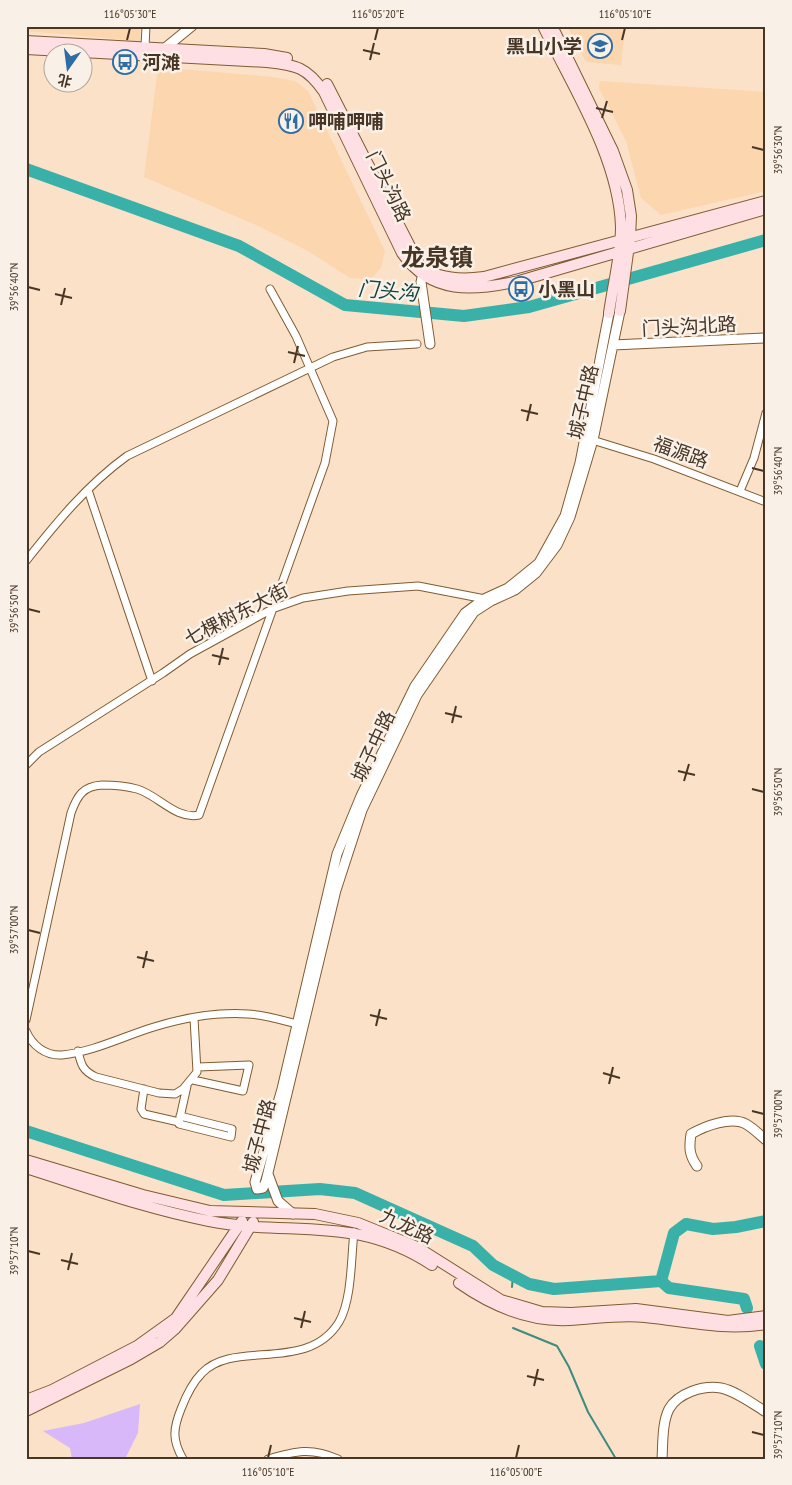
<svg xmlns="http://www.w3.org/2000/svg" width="792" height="1485" viewBox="0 0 792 1485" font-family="'PT Sans Narrow','Noto Sans SC',sans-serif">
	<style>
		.built { fill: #fcd6af }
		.green { fill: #d9b8f9 }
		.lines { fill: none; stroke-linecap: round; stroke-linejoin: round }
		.stream { stroke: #3d8c81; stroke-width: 2 }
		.river { stroke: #39b1a8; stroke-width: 12 }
		.minor-casing { stroke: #805c33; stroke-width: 9 }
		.tertiary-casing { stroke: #805c33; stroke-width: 11 }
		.secondary-casing { stroke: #805c33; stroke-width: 12 }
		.minor { stroke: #fff; stroke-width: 7 }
		.tertiary { stroke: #fff; stroke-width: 9 }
		.secondary { stroke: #fddfe4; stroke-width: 10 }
		.ticks { fill: none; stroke: #473625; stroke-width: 2 }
		.labels { text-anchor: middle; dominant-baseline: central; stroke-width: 5; stroke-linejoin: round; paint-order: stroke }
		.poi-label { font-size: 19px; font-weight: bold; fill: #473625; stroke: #f9f1e8; text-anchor: start }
		.street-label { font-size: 19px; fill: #473625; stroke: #f9f1e8 }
		.water-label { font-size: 20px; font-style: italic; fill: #104541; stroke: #f9f1e8 }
		.district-label { font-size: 24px; font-weight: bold; fill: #473625; stroke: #f9f1e8 }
		.neatline { fill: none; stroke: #473625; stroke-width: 2 }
		.ticks-label { font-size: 12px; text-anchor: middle; fill: #473625 }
	</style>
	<rect width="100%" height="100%" fill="#fae1c7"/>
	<!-- built -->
	<path class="built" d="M26,26H140V41L26,31Z
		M567,26H657L656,30L625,28L621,65L586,62Z
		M158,67L273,77L295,81L308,91L385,251L381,268L371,279L350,278L308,251L256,225L144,177Z
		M600,81L766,92V191L661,215L641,198L626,141L599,88Z"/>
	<!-- green -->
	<path class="green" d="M140,1404L138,1433L125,1459H72L70,1448L43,1431L84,1423Z"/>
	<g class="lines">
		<!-- stream -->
		<path class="stream" d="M512,1287L513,1275
			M513,1328L557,1346L569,1367L588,1412L616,1459"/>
		<!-- river -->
		<path class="river" d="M26,169L239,246L345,305L464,316L529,307L766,240
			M26,1131L224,1195L320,1189L355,1193L473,1246L493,1265L529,1284L554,1289L661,1281L669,1288L744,1299L747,1308
			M661,1281L674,1233L686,1224L713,1229L736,1227L766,1221
			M760,1346L766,1364"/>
		<defs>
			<path id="minor" d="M145,47L146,26
				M589,439L654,459L766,502
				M88,490L152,681
				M740,491L754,458L766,413
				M26,561C56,523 87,485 127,456L333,357L367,347L417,344
				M26,765L39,752L163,673L190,654L272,609L303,598L348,591L418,586L485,599
				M26,1020L71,813C77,796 83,786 102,785C114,785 126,786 137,789C158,795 176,820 199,815L325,463L333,421L296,336L270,289
				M26,1031C32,1045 45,1056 62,1055C93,1052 124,1036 154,1027C183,1018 217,1012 248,1014C266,1015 284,1021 301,1025
				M78,1051C81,1065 83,1071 96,1077L159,1093L175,1094L183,1089L197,1072L194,1018
				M193,1080L243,1091L249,1065L198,1067
				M144,1089L141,1109L144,1114L179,1122
				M180,1116L232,1129L231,1137L179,1124V1122L187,1086
				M183,1459C172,1440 173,1429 181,1409C186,1396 192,1383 202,1373C234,1339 307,1374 339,1322C352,1300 351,1258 354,1232
				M268,1459C296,1451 311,1447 338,1459"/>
			<path id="tertiary" d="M165,53V48L192,26
				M424,269L421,282L430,344
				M609,313L580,463L565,516L539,563L508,588L484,599L465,613L415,686L361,796L337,854L282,1089L255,1182L257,1189L263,1188L266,1181L336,890L362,810L417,695L474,612L491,601L515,590L536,573L557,545L570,517L593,440L620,311
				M613,345L766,338
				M697,1166C689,1155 689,1147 691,1134C705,1126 731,1116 746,1124C753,1128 760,1135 766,1140
				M268,1174L278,1201L293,1214
				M662,1459C663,1443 662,1423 669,1409C678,1393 703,1385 721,1388C736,1391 753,1404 766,1412"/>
			<path id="secondary" d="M543,26C572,86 619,158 621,227C621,255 613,284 609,313
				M552,26L613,151L627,190L631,216L630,238L620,311
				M26,41L264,54L287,58
				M26,49L267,62C296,65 307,67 324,92L402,253C431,295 474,291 519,281L766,209
				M327,84L419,264C436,279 462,280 484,277L766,201
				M26,1160L143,1195L210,1211L315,1214L358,1223L417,1247L501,1300L542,1312L571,1313L636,1309L728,1321L766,1316
				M26,1168C86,1187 147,1209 209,1221C292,1237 354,1214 432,1265
				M459,1283C492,1306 528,1322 569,1320C594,1319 619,1314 645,1317C686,1321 724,1331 766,1324
				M26,1400L52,1390L137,1346L176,1318L242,1221
				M26,1411L131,1359L160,1342L175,1329L218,1280L253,1222"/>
		</defs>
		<!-- minor casing -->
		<use href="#minor" class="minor-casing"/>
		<!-- tertiary casing -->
		<use href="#tertiary" class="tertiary-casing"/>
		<!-- secondary casing -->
		<use href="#secondary" class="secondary-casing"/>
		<!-- minor -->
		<use href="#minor" class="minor"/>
		<!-- tertiary -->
		<use href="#tertiary" class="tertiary"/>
		<!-- secondary -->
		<use href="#secondary" class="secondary"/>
	</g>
	<!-- ticks -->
	<path class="ticks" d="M127,40L130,28M375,40L378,28M622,40L625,28M363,50L380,54M370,60L374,43M596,108L613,112M602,118L607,101M752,147L764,150M28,287L40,290M55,294L72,298M61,305L65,288M288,352L305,356M294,363L298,346M521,410L538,414M527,421L531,404M752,468L764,471M28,609L40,612M212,655L229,659M219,665L223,648M445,713L462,717M452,723L456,706M678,771L695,775M684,781L689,764M752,789L764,792M28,930L40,933M137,957L154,961M143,968L147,951M370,1015L387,1019M376,1026L380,1009M603,1073L620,1078M609,1084L613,1067M752,1111L764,1114M28,1251L40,1254M61,1260L78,1264M68,1270L72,1253M294,1318L311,1322M301,1328L305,1311M527,1376L544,1380M534,1386L538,1369M752,1432L764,1435M268,1458L271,1445M516,1458L519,1445"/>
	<!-- icons -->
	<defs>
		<symbol id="school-ring" viewBox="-11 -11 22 22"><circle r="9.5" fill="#f9f1e8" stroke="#2e6da4" stroke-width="1.5"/><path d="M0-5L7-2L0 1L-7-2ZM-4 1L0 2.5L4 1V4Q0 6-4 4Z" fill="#2e6da4"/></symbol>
		<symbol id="bus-ring" viewBox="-11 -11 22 22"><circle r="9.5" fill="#f9f1e8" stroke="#2e6da4" stroke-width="1.5"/><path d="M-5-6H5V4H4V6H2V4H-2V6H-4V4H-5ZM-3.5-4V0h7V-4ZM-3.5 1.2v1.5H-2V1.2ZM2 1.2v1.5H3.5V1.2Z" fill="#2e6da4"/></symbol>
		<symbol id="restaurant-ring" viewBox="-11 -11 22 22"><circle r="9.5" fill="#f9f1e8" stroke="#2e6da4" stroke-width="1.5"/><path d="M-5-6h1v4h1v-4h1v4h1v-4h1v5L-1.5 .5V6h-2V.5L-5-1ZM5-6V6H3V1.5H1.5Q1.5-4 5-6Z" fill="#2e6da4"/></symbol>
	</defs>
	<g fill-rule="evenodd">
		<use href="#school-ring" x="586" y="32" width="28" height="28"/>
		<use href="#bus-ring" x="111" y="48" width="28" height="28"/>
		<use href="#restaurant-ring" x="277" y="107" width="28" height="28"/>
		<use href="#bus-ring" x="507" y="275" width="28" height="28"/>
	</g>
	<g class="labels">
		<!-- poi labels -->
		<g class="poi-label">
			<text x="582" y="46" text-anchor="end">黑山小学</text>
			<text x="142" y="62">河滩</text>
			<text x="308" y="121">呷哺呷哺</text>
			<text x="538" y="289">小黑山</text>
		</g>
		<!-- street labels -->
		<g class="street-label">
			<text transform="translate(389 186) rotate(64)">门头沟路</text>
			<text transform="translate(689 326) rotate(-3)">门头沟北路</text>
			<text transform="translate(583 402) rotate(-77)">城子中路</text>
			<text transform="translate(681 452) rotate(20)">福源路</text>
			<text transform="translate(236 614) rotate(-27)">七棵树东大街</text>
			<text transform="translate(373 746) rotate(-65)">城子中路</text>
			<text transform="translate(259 1136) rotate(-75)">城子中路</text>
			<text transform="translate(407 1226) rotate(25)">九龙路</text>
		</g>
		<!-- water labels -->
		<g class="water-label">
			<text transform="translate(388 291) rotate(5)">门头沟</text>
		</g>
		<!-- district labels -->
		<g class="district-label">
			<text x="437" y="257">龙泉镇</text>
		</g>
	</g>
	<!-- border -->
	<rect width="792" height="1485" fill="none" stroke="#f9f1e8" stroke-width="55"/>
	<!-- north arrow -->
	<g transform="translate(68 68) rotate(194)"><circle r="24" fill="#f9f1e8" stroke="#b2a69a"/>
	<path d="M0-4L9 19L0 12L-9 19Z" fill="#2e6da4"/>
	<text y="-8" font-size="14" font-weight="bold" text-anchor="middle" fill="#473625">北</text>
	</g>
	<rect x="28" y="28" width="736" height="1430" class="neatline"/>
	<g class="ticks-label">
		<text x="130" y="18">116°05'30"E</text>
		<text x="378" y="18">116°05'20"E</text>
		<text x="625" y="18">116°05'10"E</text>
		<text transform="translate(778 150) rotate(-90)" y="4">39°56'30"N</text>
		<text transform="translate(14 287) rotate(-90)" y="4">39°56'40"N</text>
		<text transform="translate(778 471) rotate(-90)" y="4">39°56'40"N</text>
		<text transform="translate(14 609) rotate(-90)" y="4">39°56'50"N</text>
		<text transform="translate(778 792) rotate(-90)" y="4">39°56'50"N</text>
		<text transform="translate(14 930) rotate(-90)" y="4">39°57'00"N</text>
		<text transform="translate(778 1114) rotate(-90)" y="4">39°57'00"N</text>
		<text transform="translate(14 1251) rotate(-90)" y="4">39°57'10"N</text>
		<text transform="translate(778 1435) rotate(-90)" y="4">39°57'10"N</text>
		<text x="268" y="1476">116°05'10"E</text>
		<text x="516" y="1476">116°05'00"E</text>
	</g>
</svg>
